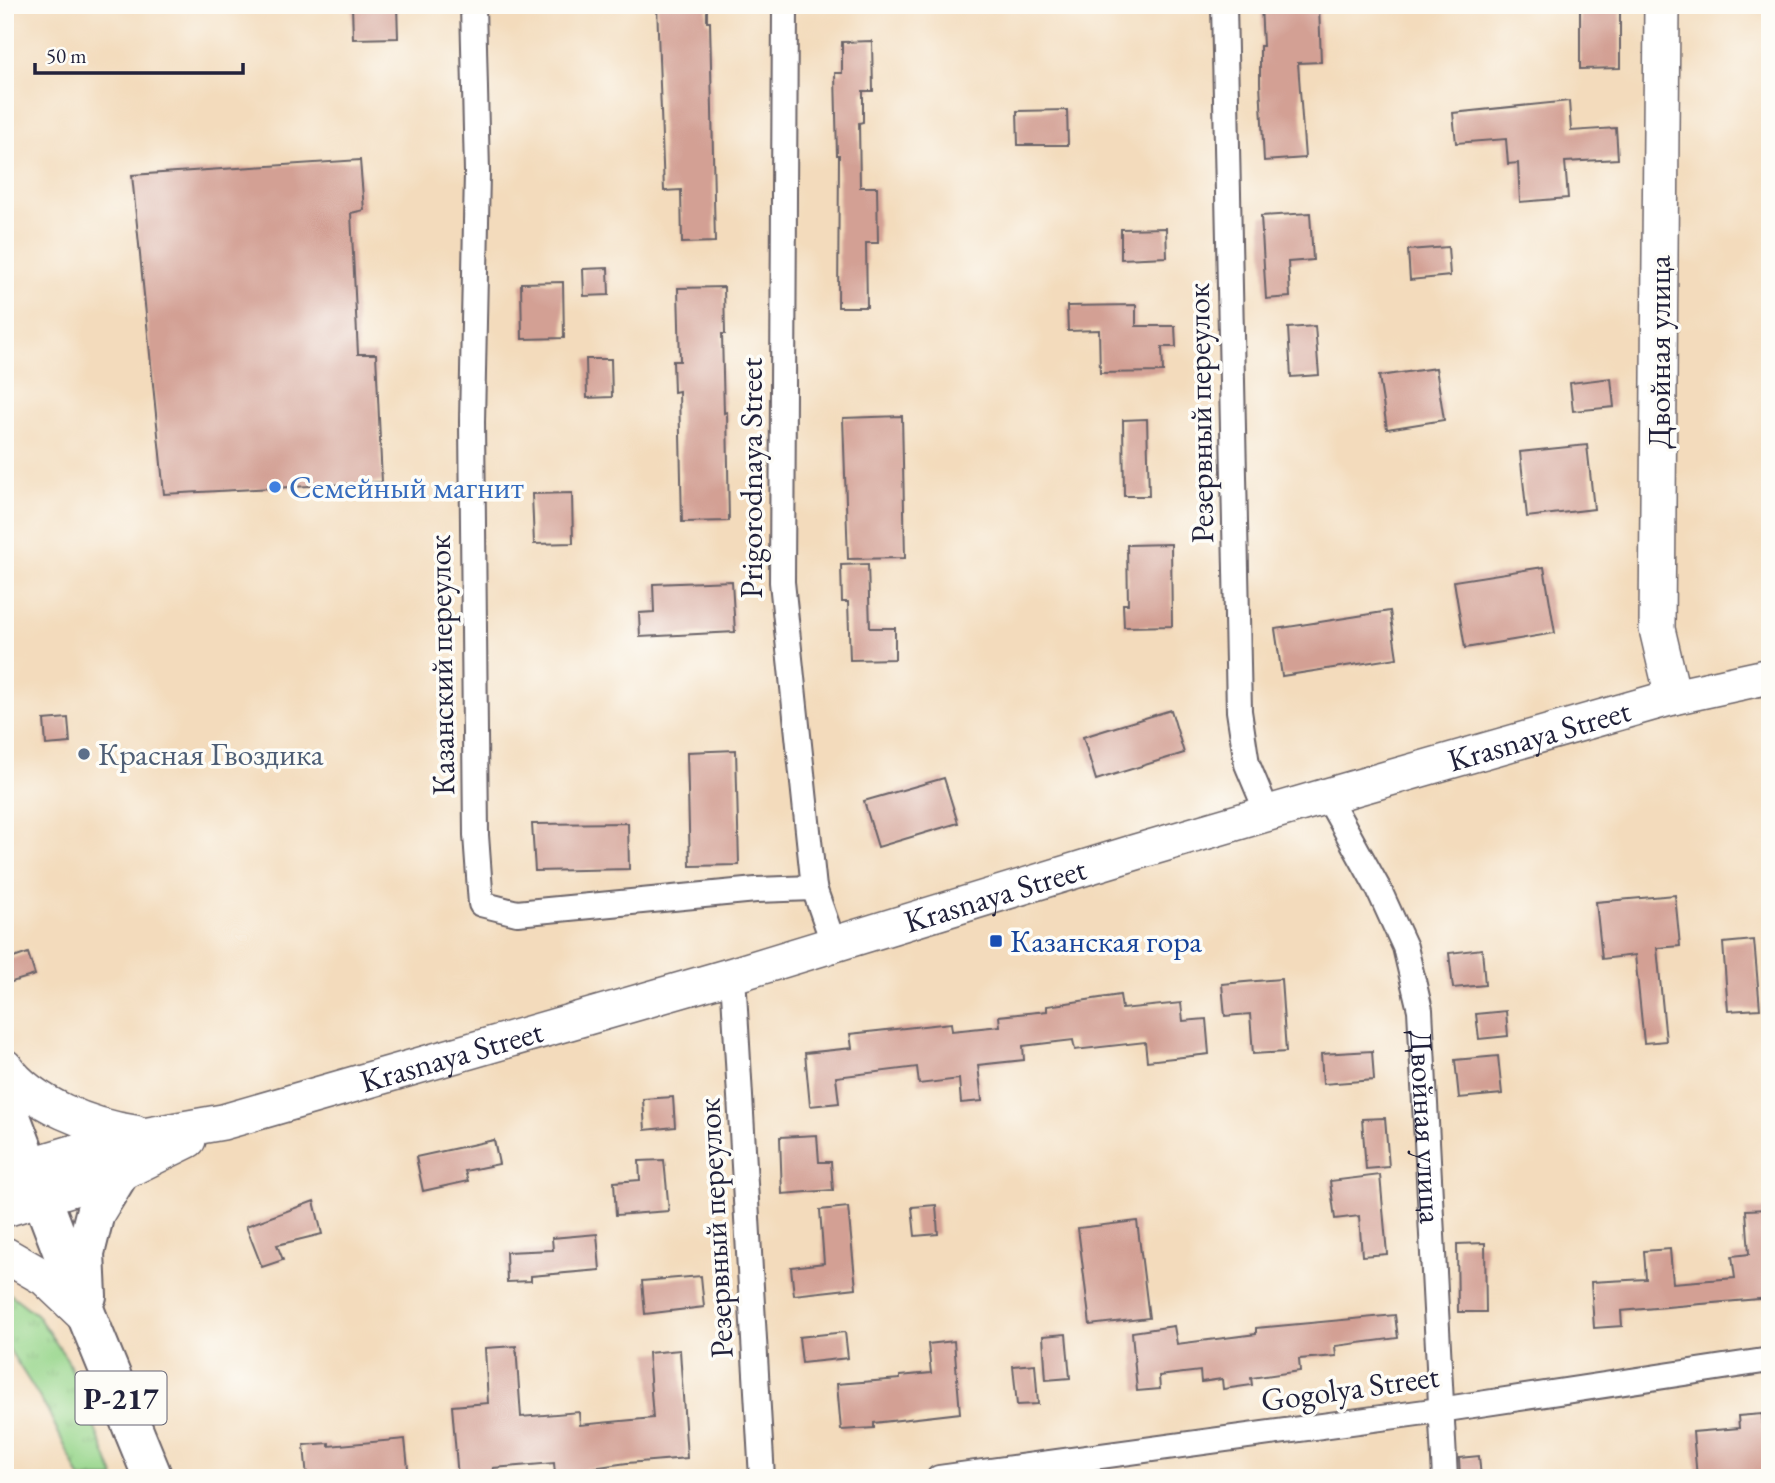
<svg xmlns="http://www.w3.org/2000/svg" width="1775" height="1483" viewBox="0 0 1775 1483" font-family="'EB Garamond',serif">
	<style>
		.grass { fill: url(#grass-tufts); stroke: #5d7c64; stroke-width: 2 }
		.building { fill: #d3a094 }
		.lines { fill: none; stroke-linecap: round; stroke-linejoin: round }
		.street-casing { stroke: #6b6368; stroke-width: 28 }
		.secondary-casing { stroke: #6b6368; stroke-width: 38 }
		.highway-casing { stroke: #6b6368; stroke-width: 42 }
		.street { stroke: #fff; stroke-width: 24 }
		.secondary { stroke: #fff; stroke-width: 35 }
		.highway { stroke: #fff; stroke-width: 38 }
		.shop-dot { fill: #3f7fe0; stroke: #fdfcf7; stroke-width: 2.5 }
		.service-dot { fill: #5c6f8a; stroke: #fdfcf7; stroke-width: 2.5 }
		.transit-dot { fill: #1a4fb4; stroke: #fdfcf7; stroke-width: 2.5 }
		.labels { text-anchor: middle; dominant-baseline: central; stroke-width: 7; stroke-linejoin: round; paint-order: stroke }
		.shield { fill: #fdfcf7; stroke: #646373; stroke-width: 2 }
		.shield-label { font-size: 30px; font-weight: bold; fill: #22223b }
		.street-label { font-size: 32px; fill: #22223b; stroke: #fdfcf7 }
		.shop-label { font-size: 32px; fill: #366cbe; stroke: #fdfcf7; text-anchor: start }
		.service-label { font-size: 32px; fill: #4e5e75; stroke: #fdfcf7; text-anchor: start }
		.transit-label { font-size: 32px; fill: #164399; stroke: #fdfcf7; text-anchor: start }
	</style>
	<defs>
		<pattern id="grass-tufts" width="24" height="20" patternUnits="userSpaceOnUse" patternTransform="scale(1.75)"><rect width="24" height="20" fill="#98d68c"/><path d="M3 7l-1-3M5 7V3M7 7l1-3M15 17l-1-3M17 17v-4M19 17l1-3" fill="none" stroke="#83b77a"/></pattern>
	</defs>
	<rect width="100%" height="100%" fill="#fdfcf7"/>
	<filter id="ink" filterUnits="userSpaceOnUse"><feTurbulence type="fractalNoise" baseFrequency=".0143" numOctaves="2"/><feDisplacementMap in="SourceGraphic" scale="14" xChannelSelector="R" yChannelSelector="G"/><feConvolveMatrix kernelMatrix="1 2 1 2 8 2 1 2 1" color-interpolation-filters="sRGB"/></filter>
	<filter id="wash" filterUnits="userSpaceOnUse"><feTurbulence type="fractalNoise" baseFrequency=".00686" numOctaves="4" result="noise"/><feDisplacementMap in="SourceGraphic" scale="28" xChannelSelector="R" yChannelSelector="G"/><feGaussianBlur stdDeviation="1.57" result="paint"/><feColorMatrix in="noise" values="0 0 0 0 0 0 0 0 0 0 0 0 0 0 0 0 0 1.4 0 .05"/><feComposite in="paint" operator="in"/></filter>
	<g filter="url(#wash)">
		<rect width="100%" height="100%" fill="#f3dbbc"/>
		<!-- grass -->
		<path class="grass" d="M5,1290L36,1314L67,1359L115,1478H80L48,1411L5,1343Z"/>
		<g id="blocks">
			<!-- building -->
			<path class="building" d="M352,5H397L398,38L353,39Z
				M657,5H707V22H710L715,242L682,243L681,190L664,191Z
				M1261,5H1319L1321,62L1298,63L1305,158L1264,161L1260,83V46H1263Z
				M1580,6H1620V68L1580,69Z
				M872,41L873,91H863V122L859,123L860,187H877L878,243H866L867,307H838L839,155H837L835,73H842V42Z
				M1569,101L1571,131L1616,128L1618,159L1565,162L1568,198L1520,202L1518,163L1508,164L1506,139L1456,143L1453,113Z
				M1067,110L1068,145H1018L1017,111Z
				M360,160L364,210L351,213L358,354H376L382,482L164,494L132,175Z
				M1310,213L1313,260L1288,262L1290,297L1266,299L1261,216Z
				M1166,228L1167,257L1121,259V229Z
				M1448,247L1450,276L1410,280L1408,250Z
				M608,268L609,295L584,296L583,269Z
				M563,282L564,338L522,339L521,283Z
				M724,287L725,334H722L724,413L727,412L729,521L682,522L679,391L674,392L673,361H680L678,288Z
				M1136,305V326H1175L1176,347H1162L1163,372L1100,373L1099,330L1068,331L1067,306Z
				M1315,326L1319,375L1291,377L1288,328Z
				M586,359H611L612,397L587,398Z
				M1436,368L1444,420L1387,429L1379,376Z
				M1611,378L1614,407L1573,411L1570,383Z
				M902,416L905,558L848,559L843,418Z
				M1147,419L1149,496H1124L1123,420Z
				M1587,445L1594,509L1527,517L1520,452Z
				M572,493L573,543L534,544L532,494Z
				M1171,544L1172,626L1124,627L1123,604H1128L1127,545Z
				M868,564L870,628H895V659L850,660L848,602H842L841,565Z
				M1544,567L1555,633L1465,648L1454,581Z
				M732,581L735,632L640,637L639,613L654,612L653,584Z
				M1390,611L1397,658L1282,676L1275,629Z
				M1171,710L1184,753L1096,780L1083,737Z
				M68,718L70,743L46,745L44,720Z
				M736,750L739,865L690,866L687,752Z
				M944,778L958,823L878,847L864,801Z
				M628,823L629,869L535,871L532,824Z
				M1675,895L1680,946L1657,948L1666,1041L1644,1043L1635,955L1602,959L1596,902Z
				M1754,940L1760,1009L1728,1011L1723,943Z
				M1482,949L1485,985L1453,988L1449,953Z
				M28,953L35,975L5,984V961Z
				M1281,979L1286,1052L1253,1054L1250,1014L1225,1016L1222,984Z
				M1120,995L1122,1009L1181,1003L1183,1021L1206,1019L1209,1054L1147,1061L1145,1042L1075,1050L1073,1040L1023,1046L1024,1060L978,1065L982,1101L961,1103L959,1079L919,1084L917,1067L836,1077L839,1103L810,1106L805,1053L852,1048L850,1034L951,1023L952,1031L1000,1026L999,1016L1047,1011V1006Z
				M1506,1011L1508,1036L1479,1039L1476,1014Z
				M1372,1051L1374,1080L1323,1084L1321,1054Z
				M1498,1056L1502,1094L1459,1098L1455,1060Z
				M673,1097L675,1127L645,1130L643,1099Z
				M1385,1118L1389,1167L1366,1169L1362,1119Z
				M817,1135L819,1162H831L833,1190L782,1194L780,1137Z
				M494,1140L499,1164L465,1171L468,1181L423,1191L416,1157Z
				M664,1160L669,1211L616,1215L614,1182L640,1180L639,1161Z
				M1380,1175L1387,1254L1362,1256L1359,1216L1335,1219L1330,1181Z
				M314,1201L322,1234L277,1245L283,1260L262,1267L246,1226Z
				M936,1205L938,1234L915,1236L912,1207Z
				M848,1207L856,1288L794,1295L791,1267L824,1263L820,1210Z
				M1770,1209V1298L1621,1311L1622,1326L1594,1328L1591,1282L1646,1279L1644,1251L1670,1249L1673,1283L1735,1278L1732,1256L1749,1254L1746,1210Z
				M1137,1221L1149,1318L1090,1325L1078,1228Z
				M597,1234L600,1270L531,1276V1281L507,1282L506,1252L553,1250L552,1238Z
				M1485,1243L1486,1312H1458L1457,1244Z
				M701,1276L704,1307L645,1314L642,1281Z
				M1395,1315L1398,1338L1335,1346L1336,1356L1299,1359L1300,1371L1251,1378L1252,1385L1223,1389L1222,1379L1201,1382L1200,1371L1159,1376L1160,1389L1137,1391L1132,1332L1174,1326L1177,1344L1256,1334V1328Z
				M845,1332L848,1358L802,1363L799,1337Z
				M1066,1334L1070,1378L1046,1380L1043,1336Z
				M954,1341L960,1413L874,1423V1428L841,1430L837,1384L900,1379V1376L931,1373L928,1344Z
				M516,1346L521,1417L579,1412L580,1425L653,1418L648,1353L680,1350L687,1458L627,1463L584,1469V1472L555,1474L554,1463L493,1468L494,1478H458L452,1406L488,1403L485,1348Z
				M1035,1364L1038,1404L1017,1405L1013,1366Z
				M1762,1414L1767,1478H1697L1693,1432L1739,1428L1738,1416Z
				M405,1439L409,1478H307L304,1445L329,1443V1446Z
				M1479,1456L1481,1478H1460L1459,1458Z"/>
		</g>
	</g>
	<g filter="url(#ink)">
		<use href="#blocks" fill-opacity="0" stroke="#6b6368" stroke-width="2"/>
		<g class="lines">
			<defs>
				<g id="street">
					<path d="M473,5L477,172L472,422L476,835L481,904L517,913L756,890L814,888"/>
					<path d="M785,5L782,582L814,888L834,945"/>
					<path d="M1224,5L1239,711L1247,764L1268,814"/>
					<path id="s1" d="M1327,796L1379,890L1405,947L1420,1010L1445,1478"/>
					<path d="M733,975L762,1478"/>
					<path d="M939,1478L1440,1410L1770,1360"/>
				</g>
				<g id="secondary">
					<path d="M1662,5L1657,629L1673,697"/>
					<path d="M5,1067C31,1104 92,1127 135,1133"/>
					<path id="s2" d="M5,1173L109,1142L223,1122L733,975L1136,852L1327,796L1673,697L1770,676"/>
					<path d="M5,1209L119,1174L188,1140"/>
					<path d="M5,1255L45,1278L88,1319"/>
				</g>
				<path id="highway" d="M5,1101L88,1319L153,1478
					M87,1296L85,1253L95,1213L119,1174"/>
			</defs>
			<!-- street casing -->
			<use href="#street" class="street-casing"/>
			<!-- secondary casing -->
			<use href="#secondary" class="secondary-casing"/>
			<!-- highway casing -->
			<use href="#highway" class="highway-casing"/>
			<!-- street -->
			<use href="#street" class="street"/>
			<!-- secondary -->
			<use href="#secondary" class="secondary"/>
			<!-- highway -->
			<use href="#highway" class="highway"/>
		</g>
	</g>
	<!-- markers -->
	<circle class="shop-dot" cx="275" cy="487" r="7"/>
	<circle class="service-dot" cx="84" cy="754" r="7"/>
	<rect class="transit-dot" x="989" y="934" width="14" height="14" rx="3.5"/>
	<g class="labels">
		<!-- shield labels -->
		<rect class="shield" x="75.5" y="1371.5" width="91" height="53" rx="5"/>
		<g class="shield-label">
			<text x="121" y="1398">Р-217</text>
		</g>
		<!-- street labels -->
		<g class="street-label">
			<text transform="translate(1659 352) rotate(-90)">Двойная улица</text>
			<text transform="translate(1200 413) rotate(-91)">Резервный переулок</text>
			<text transform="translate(751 478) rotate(-90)">Prigorodnaya Street</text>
			<text transform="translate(441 665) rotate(-91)">Казанский переулок</text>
			<text stroke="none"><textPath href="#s2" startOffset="1596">Krasnaya Street</textPath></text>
			<text stroke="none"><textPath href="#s2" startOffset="1029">Krasnaya Street</textPath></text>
			<text stroke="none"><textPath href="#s2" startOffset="462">Krasnaya Street</textPath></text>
			<text stroke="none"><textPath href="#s1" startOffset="352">Двойная улица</textPath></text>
			<text transform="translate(715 1228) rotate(-93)">Резервный переулок</text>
			<text transform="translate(1350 1388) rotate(-8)">Gogolya Street</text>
		</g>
		<!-- shop labels -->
		<g class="shop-label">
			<text x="289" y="487">Семейный магнит</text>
		</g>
		<!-- service labels -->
		<g class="service-label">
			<text x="98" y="754">Красная Гвоздика</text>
		</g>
		<!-- transit labels -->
		<g class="transit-label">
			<text x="1010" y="941">Казанская гора</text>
		</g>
	</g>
	<!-- margin -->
	<rect width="1775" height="1483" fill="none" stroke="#fdfcf7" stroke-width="28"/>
	<!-- scale -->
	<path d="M35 63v10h208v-10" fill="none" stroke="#22223b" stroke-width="3.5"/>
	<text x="46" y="63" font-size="21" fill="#22223b" stroke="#fdfcf7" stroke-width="5" paint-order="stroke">50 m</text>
</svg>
